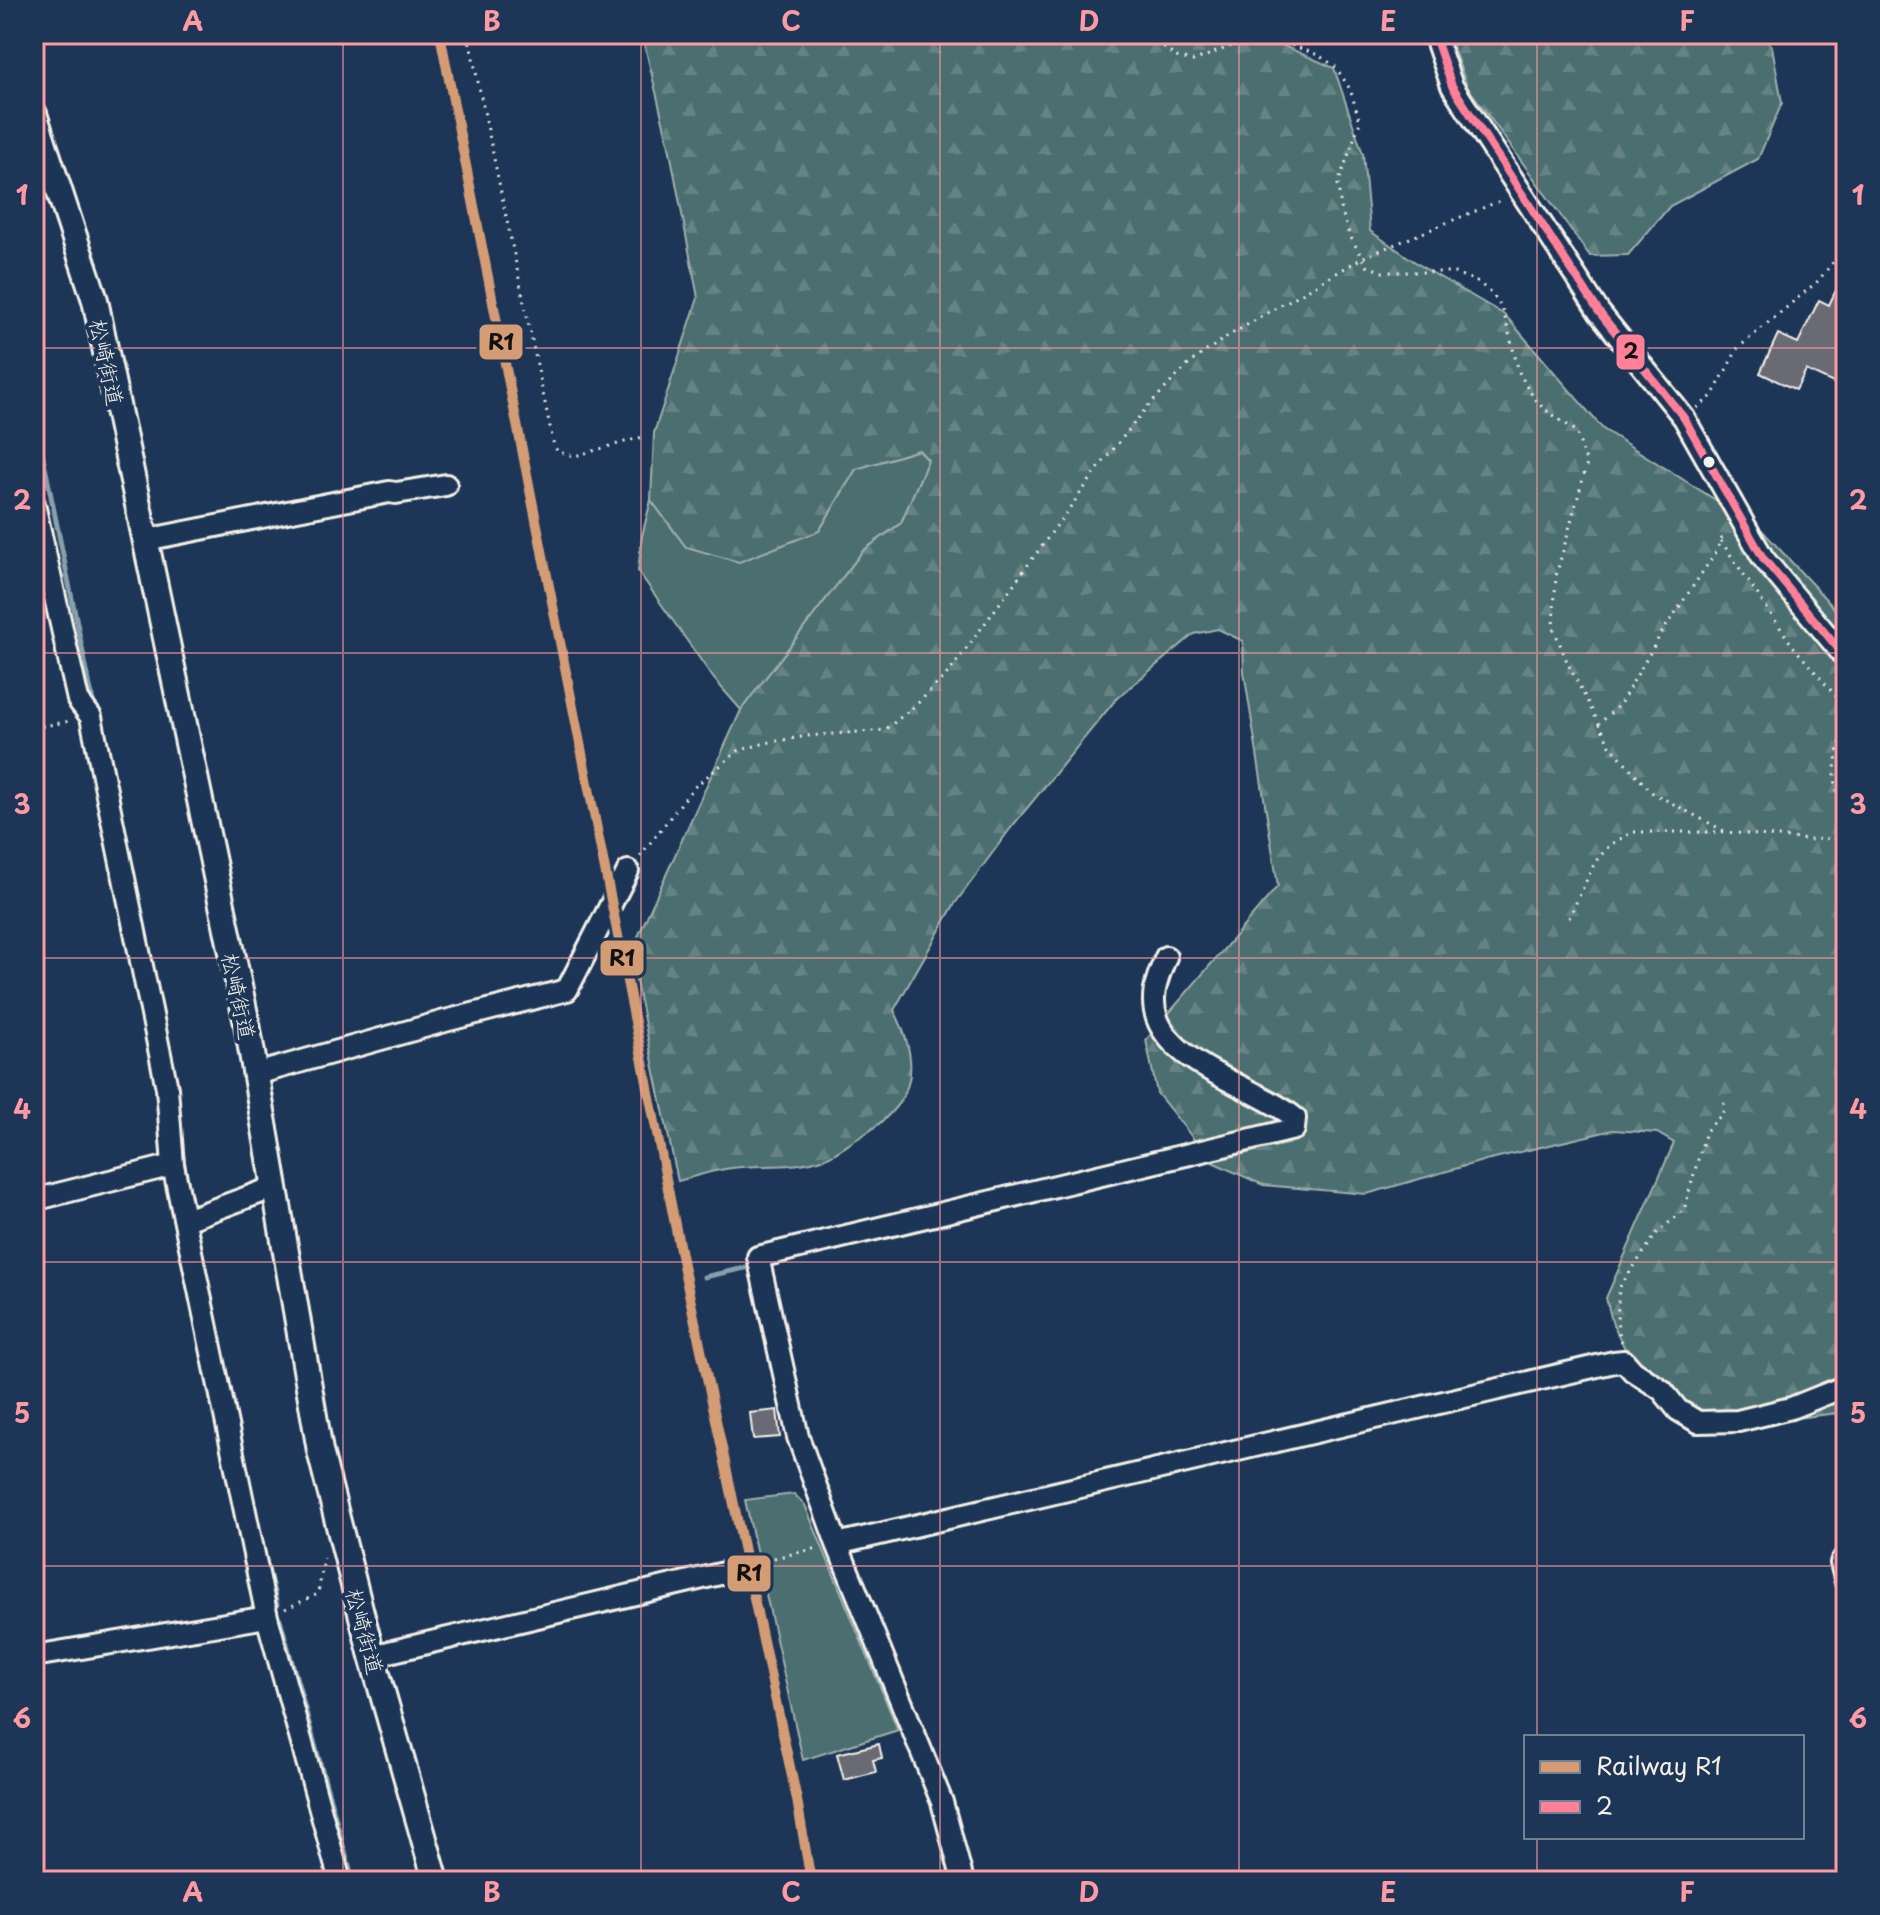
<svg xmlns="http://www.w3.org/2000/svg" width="1880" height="1915" viewBox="0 0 1880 1915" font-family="'Playpen Sans','Klee One',sans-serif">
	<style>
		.green { fill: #4c6e70; stroke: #a0b0ac; stroke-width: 2 }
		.forest { fill: url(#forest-firs); stroke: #a0b0ac; stroke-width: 2 }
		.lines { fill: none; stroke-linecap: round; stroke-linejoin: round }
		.stream { stroke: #87a0ac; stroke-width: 5 }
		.building { fill: #6b6a74; stroke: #f4f1e8; stroke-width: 2 }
		.minor-casing { stroke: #f4f1e8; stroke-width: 26 }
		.major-casing { stroke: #f4f1e8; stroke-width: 30 }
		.path { stroke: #f4f1e8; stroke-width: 3; stroke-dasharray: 2 6; stroke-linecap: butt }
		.minor { stroke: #1d3557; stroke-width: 20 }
		.major { stroke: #1d3557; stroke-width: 24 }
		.bus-1-casing { stroke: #1d3557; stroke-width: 14 }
		.bus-1 { stroke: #ff8098; stroke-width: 8 }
		.rail-1-casing { stroke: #1d3557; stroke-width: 16 }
		.rail-1 { stroke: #d39c74; stroke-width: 10 }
		.grid { fill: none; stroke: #ff9aa2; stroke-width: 2; stroke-opacity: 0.55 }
		.bus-dot { fill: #f4f1e8; stroke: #1d3557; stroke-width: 3 }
		.labels { text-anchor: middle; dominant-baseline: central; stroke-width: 8; stroke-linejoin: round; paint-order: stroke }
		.street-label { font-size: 22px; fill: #f4f1e8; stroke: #1d3557 }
		.line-badge { stroke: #1d3557; stroke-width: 3 }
		.pale-badge-label { font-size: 22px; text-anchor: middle; font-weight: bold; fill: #111 }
		.neatline { fill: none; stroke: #ff9aa2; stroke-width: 3 }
		.grid-label { font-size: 26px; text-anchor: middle; font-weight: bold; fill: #ff9aa2 }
	</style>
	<defs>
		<pattern id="forest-firs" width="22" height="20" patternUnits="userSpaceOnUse" patternTransform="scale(2)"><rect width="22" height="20" fill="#4c6e70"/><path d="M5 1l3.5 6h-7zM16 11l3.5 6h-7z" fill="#668384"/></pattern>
	</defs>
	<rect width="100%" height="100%" fill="#1d3557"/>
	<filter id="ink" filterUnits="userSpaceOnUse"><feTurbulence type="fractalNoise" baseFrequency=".0125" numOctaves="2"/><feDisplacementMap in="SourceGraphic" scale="16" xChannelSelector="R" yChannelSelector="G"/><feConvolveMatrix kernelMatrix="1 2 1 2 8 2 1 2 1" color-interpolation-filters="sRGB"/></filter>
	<g filter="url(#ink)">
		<!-- green -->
		<path class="green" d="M919,450L928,460L901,523L863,551L741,710L714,679L638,571L642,536L651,500L686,547L819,531L856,469Z
			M794,1494L805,1505L898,1730L803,1760L745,1500Z"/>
		<!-- forest -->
		<path class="forest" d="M642,34H1257L1334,68L1363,154L1370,231L1424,268L1505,315L1603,429L1760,528L1846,621V1412L1796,1418L1694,1422L1646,1390L1613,1325L1606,1298L1674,1143L1657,1133L1613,1130L1486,1160L1367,1194L1263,1185L1212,1162L1157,1093L1146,1040L1278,886L1244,672L1243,641L1218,629L1194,634L1117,698L1010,829L954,905L894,1010C924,1069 914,1105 857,1139C847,1145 836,1154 825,1158C795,1169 763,1164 732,1168C714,1170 696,1176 678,1181L630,954L741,710L863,551L901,523L928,460L919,450L856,469L819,531L739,562L686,547L651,500L654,433L698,298L669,146Z
			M1448,34H1762L1772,46L1782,103L1758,159L1670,206L1628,255L1590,256L1467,86Z"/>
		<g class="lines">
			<!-- stream -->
			<path class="stream" d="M34,413L95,711
				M182,1153L192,1207
				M1141,1176L1289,1142
				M196,1224L200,1244
				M704,1277L754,1266
				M207,1281L232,1401
				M261,1540L277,1605
				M280,1619L353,1881"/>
		</g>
		<!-- building -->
		<path class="building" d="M1846,269V389L1806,370L1796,390L1760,373L1778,334L1798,343L1819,300L1829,305Z
			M777,1410L780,1437L753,1439L750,1413Z
			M879,1744L882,1758L873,1760L876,1772L844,1780L837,1754Z"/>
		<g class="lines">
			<defs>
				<path id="minor" d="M1434,34L1452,86L1599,312L1684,418L1763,558L1846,658
					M34,504L78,700L91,717L167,1088L173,1165L267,1617L340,1881
					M145,540L389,492L396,493L446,485
					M256,1074L445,1021L567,990L628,871
					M34,1200L173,1165
					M186,1220L275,1187
					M837,1544L1614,1362L1624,1361L1633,1371L1662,1390L1678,1410L1698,1422L1738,1421L1791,1408L1846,1386
					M1846,1555L1841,1563L1846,1582
					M34,1656L267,1617
					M372,1656L724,1573
					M963,1881L942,1802L837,1544L798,1437L758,1257L1294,1129L1295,1118C1258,1086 1152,1062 1154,999C1154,985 1161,969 1166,957"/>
				<path id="major" d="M34,114L95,300L247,1024L320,1451L372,1656L436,1881"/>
			</defs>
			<!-- minor casing -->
			<use href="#minor" class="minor-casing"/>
			<!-- major casing -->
			<use href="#major" class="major-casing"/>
			<!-- path -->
			<path class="path" d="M468,34L554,446L558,452L575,456L646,436
				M1157,34L1159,44L1176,57L1193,61L1234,45L1278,40L1318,55L1335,66L1350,89L1360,122L1338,184L1341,209L1349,234L1367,266L1383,272H1452L1476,281L1492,293L1503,310L1519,372L1529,391L1543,408L1576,431L1587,464L1556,576L1553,627L1568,664L1610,745L1651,792L1726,832
				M1697,408L1712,396L1738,348L1818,281L1834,261L1846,239
				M1721,541L1792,645L1846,708
				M1598,725L1620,704L1661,634L1716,552L1724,532
				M1846,727C1834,753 1829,787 1846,811
				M34,728L70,721
				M640,856L693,788L738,751L765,743L807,736L885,730L918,703L950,671L1107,457L1148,406L1191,362L1228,336L1364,257L1502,200
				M1569,918L1595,862L1610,845L1632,832H1726L1810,840L1846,837
				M1621,1342L1617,1322L1619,1288L1657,1233L1684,1210L1706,1131L1723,1113L1724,1099
				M774,1558L818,1548
				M285,1609L318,1594L324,1558"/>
			<!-- minor -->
			<use href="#minor" class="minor"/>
			<!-- major -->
			<use href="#major" class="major"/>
			<defs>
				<path id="bus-1" d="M1434,34L1452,86L1599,312L1684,418L1763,558L1846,658"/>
			</defs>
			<!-- bus-1 casing -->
			<use href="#bus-1" class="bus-1-casing"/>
			<!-- bus-1 -->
			<use href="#bus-1" class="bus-1"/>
			<defs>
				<path id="rail-1" d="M440,34L684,1270L797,1800L811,1881"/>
			</defs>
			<!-- rail-1 casing -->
			<use href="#rail-1" class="rail-1-casing"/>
			<!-- rail-1 -->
			<use href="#rail-1" class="rail-1"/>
		</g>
	</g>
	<!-- grid -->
	<path class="grid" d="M343,34V1881M641,34V1881M940,34V1881M1239,34V1881M1537,34V1737M34,348H1846M34,653H1846M34,958H1846M34,1262H1846M34,1566H1846M1537,1837V1881"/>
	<!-- markers -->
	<circle class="bus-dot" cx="1709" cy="462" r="7"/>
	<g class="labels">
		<!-- street labels -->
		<g class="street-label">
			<text transform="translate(108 362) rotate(78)">松崎街道</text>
			<text transform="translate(240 996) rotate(78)">松崎街道</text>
			<text transform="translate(366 1631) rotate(75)">松崎街道</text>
		</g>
	</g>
	<g class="line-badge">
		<rect x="478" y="323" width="46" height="38" rx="8" fill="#d39c74"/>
		<rect x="1615" y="333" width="31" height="38" rx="8" fill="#ff8098"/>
		<rect x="599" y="939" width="46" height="38" rx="8" fill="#d39c74"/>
		<rect x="726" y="1554" width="46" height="39" rx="8" fill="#d39c74"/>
	</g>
	<g class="pale-badge-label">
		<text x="501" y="350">R1</text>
		<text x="1631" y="359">2</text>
		<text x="622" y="966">R1</text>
		<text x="749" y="1581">R1</text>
	</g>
	<!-- margin -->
	<rect width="1880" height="1915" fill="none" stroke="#1d3557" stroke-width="88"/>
	<!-- legend -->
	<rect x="1524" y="1735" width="280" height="104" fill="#1d3557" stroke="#738091" stroke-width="2"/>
	<rect x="1540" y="1761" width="40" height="12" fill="#d39c74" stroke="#738091" stroke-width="2"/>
	<text x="1596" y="1775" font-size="24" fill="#f4f1e8">Railway R1</text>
	<rect x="1540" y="1801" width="40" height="12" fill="#ff8098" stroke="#738091" stroke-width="2"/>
	<text x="1596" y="1815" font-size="24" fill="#f4f1e8">2</text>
	<rect x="44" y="44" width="1792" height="1827" class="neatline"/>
	<g class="grid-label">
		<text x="193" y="31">A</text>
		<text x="492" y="31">B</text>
		<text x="791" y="31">C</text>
		<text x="1089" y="31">D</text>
		<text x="1388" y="31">E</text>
		<text x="1687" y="31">F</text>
		<text x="22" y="205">1</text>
		<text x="1858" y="205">1</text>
		<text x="22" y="510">2</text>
		<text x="1858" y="510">2</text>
		<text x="22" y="814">3</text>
		<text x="1858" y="814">3</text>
		<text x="22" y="1119">4</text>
		<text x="1858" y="1119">4</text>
		<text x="22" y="1423">5</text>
		<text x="1858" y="1423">5</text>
		<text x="22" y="1728">6</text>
		<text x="1858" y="1728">6</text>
		<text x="193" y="1902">A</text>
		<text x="492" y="1902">B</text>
		<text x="791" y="1902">C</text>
		<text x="1089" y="1902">D</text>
		<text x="1388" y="1902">E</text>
		<text x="1687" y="1902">F</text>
	</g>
</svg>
